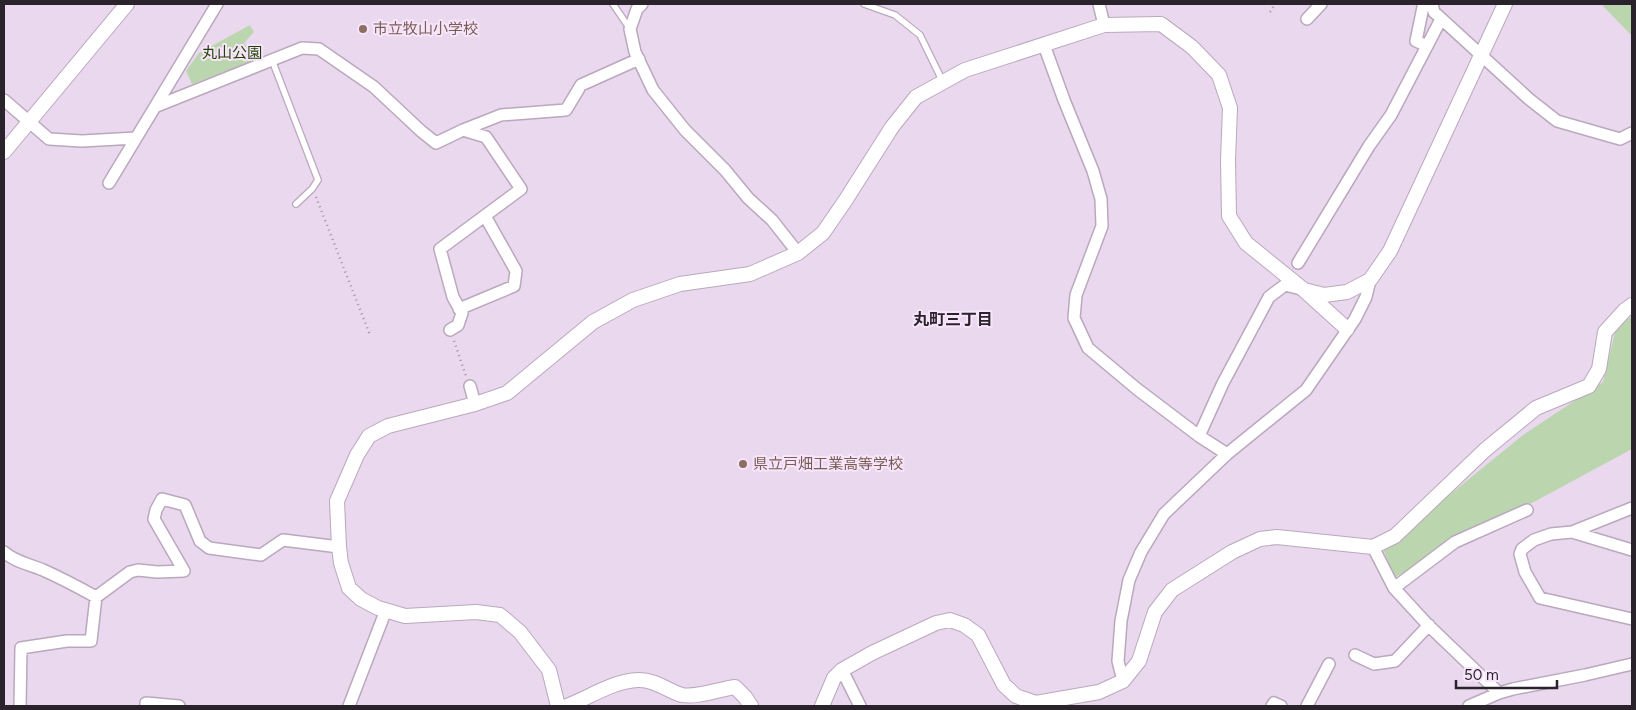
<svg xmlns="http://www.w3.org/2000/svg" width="1636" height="710" viewBox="0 0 1636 710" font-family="Figtree,'Noto Sans JP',sans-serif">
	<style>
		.green { fill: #bbd6ae }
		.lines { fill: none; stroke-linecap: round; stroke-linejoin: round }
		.service-casing { stroke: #baa8bd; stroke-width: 8 }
		.minor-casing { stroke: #baa8bd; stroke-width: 14 }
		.tertiary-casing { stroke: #baa8bd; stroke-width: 16 }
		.path { stroke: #a294a6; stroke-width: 2.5; stroke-dasharray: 1 4; stroke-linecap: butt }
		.service { stroke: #fff; stroke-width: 5.5 }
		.minor { stroke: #fff; stroke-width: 11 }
		.tertiary { stroke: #fff; stroke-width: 14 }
		.education-dot { fill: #8d6e63; stroke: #f8e5fc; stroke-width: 2 }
		.labels { text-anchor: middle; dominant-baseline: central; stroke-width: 4; stroke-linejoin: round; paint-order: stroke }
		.education-label { font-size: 15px; fill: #785e54; stroke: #f8e5fc; text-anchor: start }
		.park-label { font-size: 15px; fill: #204304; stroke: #f8e5fc }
		.neighbourhood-label { font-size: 16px; font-weight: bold; fill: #2a232c; stroke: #f8e5fc }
	</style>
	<rect width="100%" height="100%" fill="#ead8ee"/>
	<!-- green -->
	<path class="green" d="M1602,4H1632V36L1603,6Z
		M250,25L254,32L244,43L256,60L192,84L186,71L199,53Z
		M1632,316V449L1395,577L1383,549L1523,435L1603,382L1616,328Z"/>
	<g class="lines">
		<defs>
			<path id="service" d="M613,4L630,29
				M864,4L895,15L920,35L943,82
				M272,60L318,180L312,189L296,204"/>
			<path id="minor" d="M642,4L637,9L630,29L635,52L653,90L685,130L725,170L748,198L772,220L798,253
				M1099,4L1104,25
				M1423,4V7L1416,41L1427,46L1441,19
				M1432,4L1434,12L1529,99L1557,121L1620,139L1632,133
				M1307,19L1321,4
				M1044,45L1064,100L1093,171L1101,199L1102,226L1076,295L1074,318L1088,348L1137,389L1199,436L1227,454
				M4,100L49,139L82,141L136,138
				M157,106L302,48L319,49L374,87L421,131L436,143L463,130L501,115L566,110L581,85L639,59
				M109,183L217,4
				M1298,263L1369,146L1391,115L1427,46
				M459,309L514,286L516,271L485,216
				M450,330L458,325L462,313L453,297L440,249L521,189L486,137L463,130
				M470,386L475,404
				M1199,436L1223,383L1269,297L1285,285L1301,289
				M1632,508L1572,532L1551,534L1534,540L1522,549L1520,554L1525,572L1540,598L1632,619
				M1572,532L1632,550
				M1373,547L1394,588L1427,624L1499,693
				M4,552C15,562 29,564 43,570C61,578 78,587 96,597
				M1394,588L1455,542L1527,510
				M1355,655L1374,664L1395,661L1429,625
				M842,670L860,706
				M1123,681L1118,661L1121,621L1129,580L1141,552L1164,514L1227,454L1306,390L1355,319L1366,297L1370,280
				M20,706L21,648L67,641H91L96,597L130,572L138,570L157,572L184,571L154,519L156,510L162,499L185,505L200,541L209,548L261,555L283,540L339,547
				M146,706V703L179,706
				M349,706L386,610
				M1272,706L1274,703L1281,706
				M1307,706L1329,664
				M1469,706L1499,693L1513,689L1585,675L1632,664"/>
			<path id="tertiary" d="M4,152L127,4
				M1305,291L1347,329
				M558,706L549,670L520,632L500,615L476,612L405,616L378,608L361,599L349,588L341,563L339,547L337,501L357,455L369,436L388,426L475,404L507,393L593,322L633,300L680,284L750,274L798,253L823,233L845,201L892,127L916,97L965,70L1104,25L1161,24L1192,47L1219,75L1230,108L1228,160L1229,216L1246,243L1304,290L1324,295L1347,292L1370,280L1390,251L1505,4
				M567,706C590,697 613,681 638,680C654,679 668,691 682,695C696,698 720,689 735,687L745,697L751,706
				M822,706L834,678L842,670L872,653L936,623L950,620L964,625L978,635L1004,685L1016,696L1036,703L1099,692L1123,681L1139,661L1155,612L1172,590L1232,552L1260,539L1277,537L1373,547L1395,536L1485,450L1536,408L1589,386L1599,369L1605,332L1625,310L1632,305"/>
		</defs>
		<!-- service casing -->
		<use href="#service" class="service-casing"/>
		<!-- minor casing -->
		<use href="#minor" class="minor-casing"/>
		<!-- tertiary casing -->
		<use href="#tertiary" class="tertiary-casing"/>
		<!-- path -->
		<path class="path" d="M1270,12L1275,4
			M316,197L370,335
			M454,341L466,376"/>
		<!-- service -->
		<use href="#service" class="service"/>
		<!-- minor -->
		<use href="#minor" class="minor"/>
		<!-- tertiary -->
		<use href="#tertiary" class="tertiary"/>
	</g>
	<!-- markers -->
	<g class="education-dot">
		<circle cx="363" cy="29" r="5"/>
		<circle cx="743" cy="464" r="5"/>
	</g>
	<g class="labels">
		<!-- education labels -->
		<g class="education-label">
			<text x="373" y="29">市立牧山小学校</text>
			<text x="753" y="464">県立戸畑工業高等学校</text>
		</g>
		<!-- park labels -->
		<g class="park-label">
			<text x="232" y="53">丸山公園</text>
		</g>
		<!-- neighbourhood labels -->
		<g class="neighbourhood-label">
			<text x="953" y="319">丸町三丁目</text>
		</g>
	</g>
	<!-- border -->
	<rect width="1636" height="710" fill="none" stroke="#2a232c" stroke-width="10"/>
	<!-- scale -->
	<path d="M1456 680v8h101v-8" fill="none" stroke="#2a232c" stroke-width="2.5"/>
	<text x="1464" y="680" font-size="15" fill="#2a232c" stroke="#f8e5fc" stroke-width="4" paint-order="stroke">50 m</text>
</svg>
